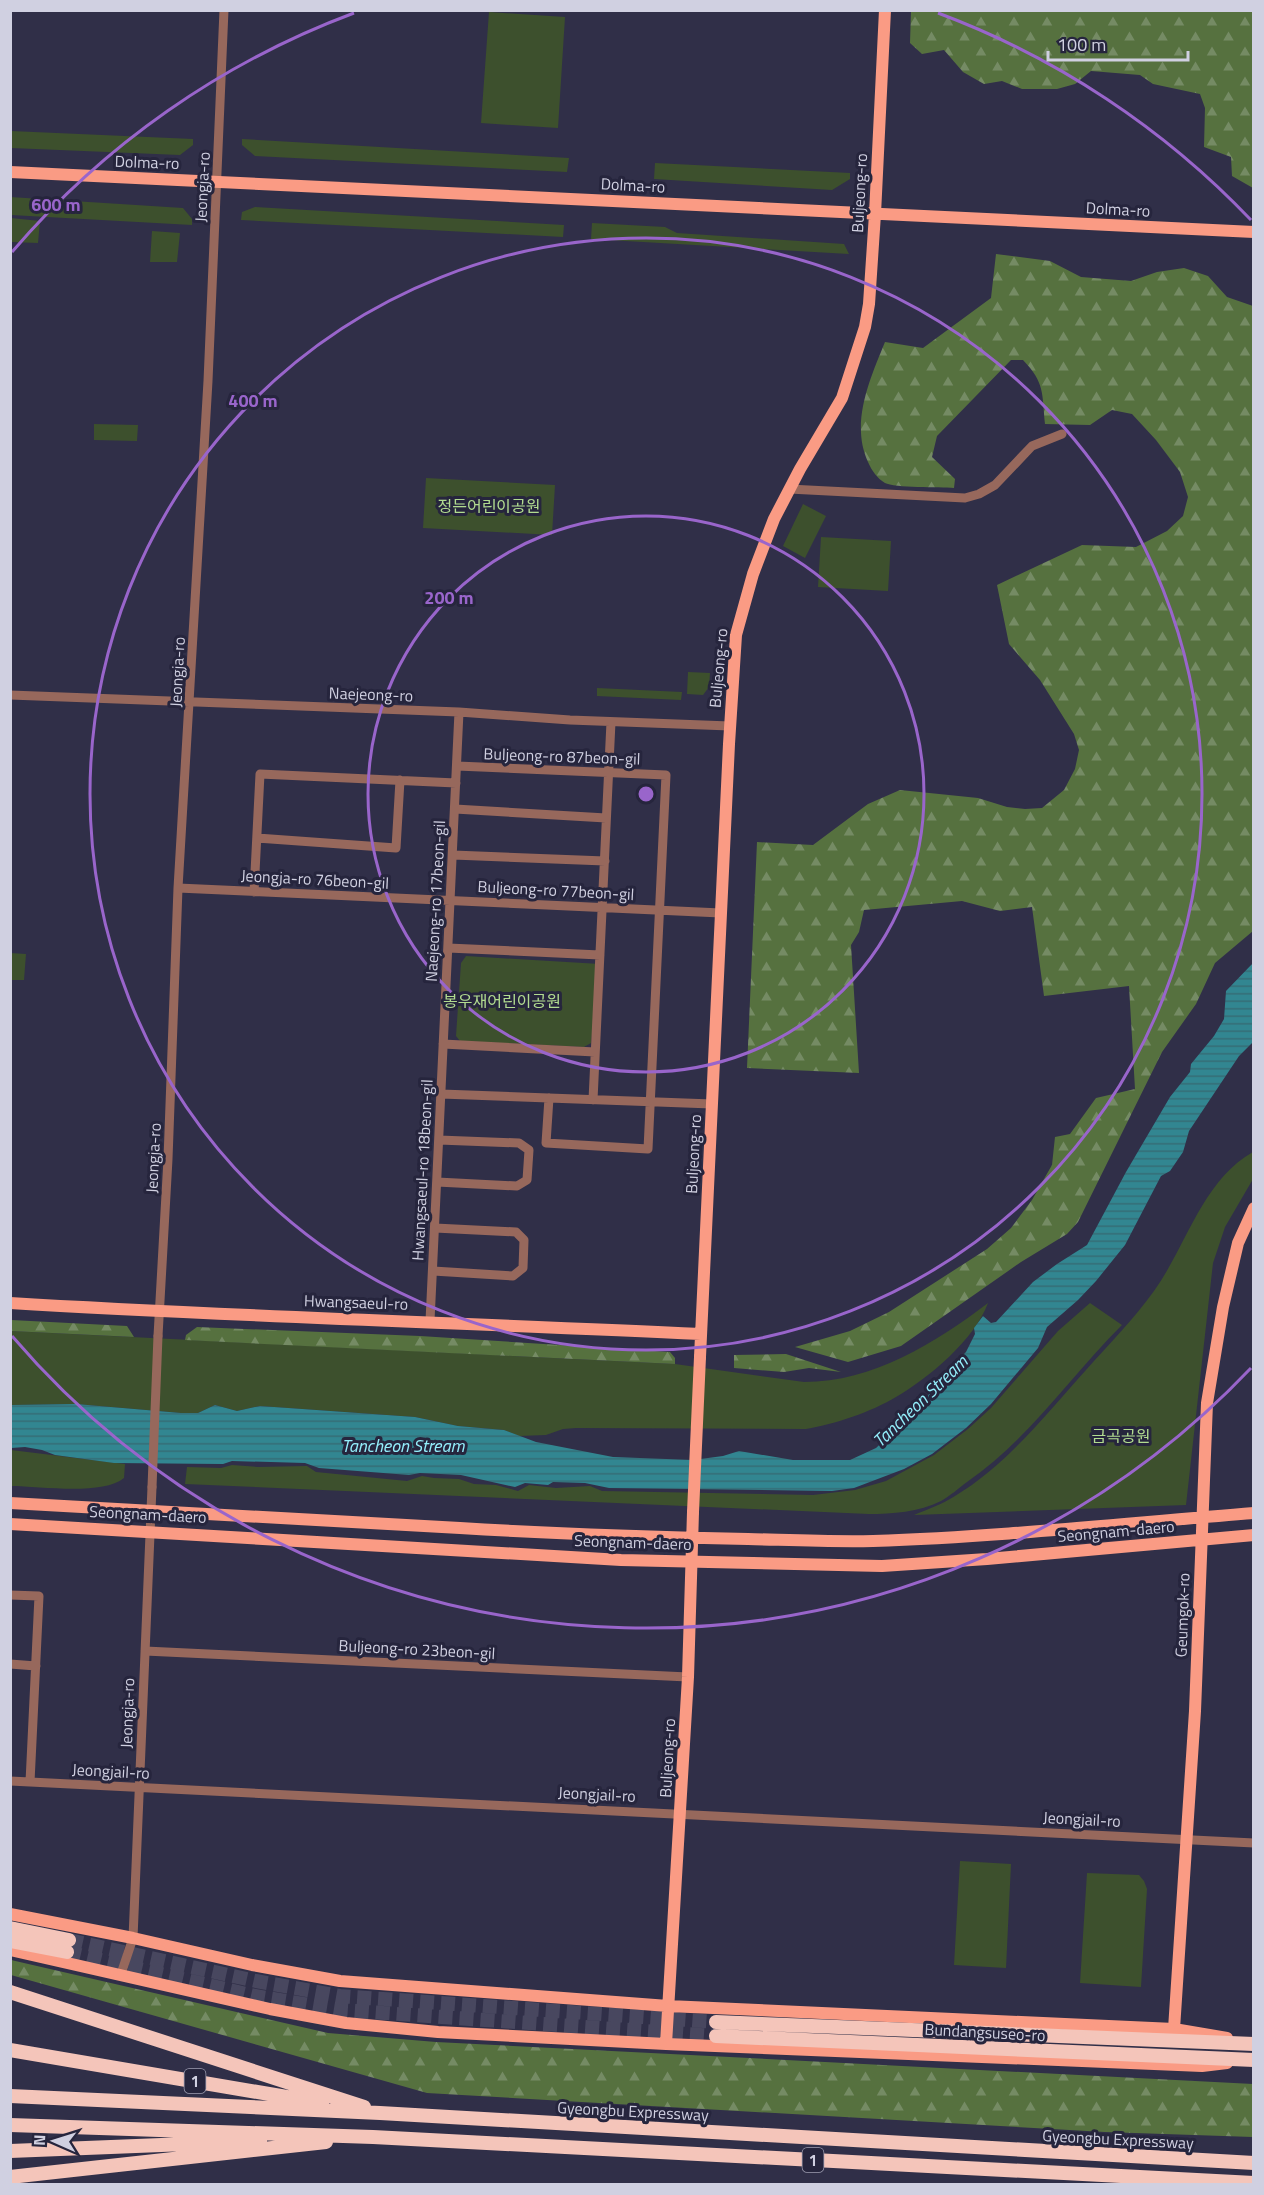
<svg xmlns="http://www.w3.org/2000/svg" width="1264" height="2195" viewBox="0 0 1264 2195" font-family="'Titillium Web','Noto Sans KR',sans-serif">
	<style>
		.green { fill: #3d502d }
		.forest { fill: url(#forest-firs) }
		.water { fill: url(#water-rules) }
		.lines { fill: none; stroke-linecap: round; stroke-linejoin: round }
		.highway-tunnel { stroke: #48475f; stroke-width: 14; stroke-dasharray: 14 7; stroke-linecap: butt }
		.minor { stroke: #97685c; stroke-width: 9 }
		.major { stroke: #fa9b84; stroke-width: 12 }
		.highway { stroke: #f4c5ba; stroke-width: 14 }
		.minor-bridge { stroke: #97685c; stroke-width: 9 }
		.major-bridge { stroke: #fa9b84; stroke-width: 12 }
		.ring { fill: none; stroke: #9965cb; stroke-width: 3 }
		.labels { text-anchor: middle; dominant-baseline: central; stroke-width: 6; stroke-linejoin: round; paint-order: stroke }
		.shield { fill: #26253d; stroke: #9d9db0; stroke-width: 1.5 }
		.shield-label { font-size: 15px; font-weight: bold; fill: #d0d0e1 }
		.street-label { font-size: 16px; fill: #d0d0e1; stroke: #26253d }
		.park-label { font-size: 16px; fill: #b2dc90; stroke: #26253d }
		.water-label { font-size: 18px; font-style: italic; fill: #94effc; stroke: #26253d }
		.centre { fill: #9965cb; stroke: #26253d; stroke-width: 3 }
		.ring-label { font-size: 18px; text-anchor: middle; font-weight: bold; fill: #9965cb; stroke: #26253d; stroke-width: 6; stroke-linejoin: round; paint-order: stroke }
	</style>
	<defs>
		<pattern id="forest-firs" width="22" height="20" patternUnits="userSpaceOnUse" patternTransform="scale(1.5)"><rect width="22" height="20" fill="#56713f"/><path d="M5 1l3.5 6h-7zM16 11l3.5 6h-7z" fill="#758b64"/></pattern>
		<pattern id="water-rules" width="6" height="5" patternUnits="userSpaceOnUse" patternTransform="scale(1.5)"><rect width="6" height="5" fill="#328691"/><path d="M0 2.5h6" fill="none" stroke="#366d76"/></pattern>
	</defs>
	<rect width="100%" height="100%" fill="#302f48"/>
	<!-- green -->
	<path class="green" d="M489,12L565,17L558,128L481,123Z
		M11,131L193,139V145L180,155L11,148Z
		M242,139L569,158L567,172L255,156L242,145Z
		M655,163L850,173V179L832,190L654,179Z
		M10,197L183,208L192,219V225L11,215Z
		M255,207L564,225L563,237L241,220L242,212Z
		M11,218L40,221L38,243L11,242Z
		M592,223L665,227L677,233L844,244L849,254L591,239Z
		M152,231L180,233L177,262H150Z
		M94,424L138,425L137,441L94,440Z
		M426,478L555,485L552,535L423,528Z
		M803,504L826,516L805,558L783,546Z
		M821,537L891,541L888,591L818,587Z
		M688,672L710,673L709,687L703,695L687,694Z
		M597,688L682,692L681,700L597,696Z
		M10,953L26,954L24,980H11Z
		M466,956L600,964L591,1043L584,1047L460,1041L456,1036L461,963Z
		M1253,1152V1179L1225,1227L1213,1263L1186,1505L914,1515C928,1509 943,1504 955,1496C1007,1465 1046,1414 1086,1370C1109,1344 1134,1319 1154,1291C1187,1245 1202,1181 1253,1152Z
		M988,1303C975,1339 929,1378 896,1397C871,1412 835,1424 806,1429L576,1428L563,1429L546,1435L519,1436L504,1430L458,1426L415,1417L260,1406L237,1411L215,1405L198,1413H181L76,1404L11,1405V1331L675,1364L804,1382C873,1382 935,1343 988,1303Z
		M1090,1303L1122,1325C1070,1377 1029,1439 967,1482C959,1488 950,1496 941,1501C919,1512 892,1514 869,1514L185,1484L187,1467L221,1468L232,1465L258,1467L307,1466L316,1472L407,1481L422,1476L434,1478L459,1479L474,1484L496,1485L518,1491L529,1485L556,1488L590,1486L602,1491L813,1495L855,1490L886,1481L934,1455L968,1429L991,1408L1058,1331Z
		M11,1450L125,1464L124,1478C102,1496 40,1486 11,1486Z
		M960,1861L1011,1864L1006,1968L954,1965Z
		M1087,1873L1139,1875L1144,1881L1147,1889L1141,1987L1080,1983Z"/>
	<!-- forest -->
	<path class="forest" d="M911,11H1253V188L1232,176L1231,157L1204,147L1205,108L1200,94L1153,84L1140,75L1091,71L1075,84L1057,89H1022L1002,81L984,84L963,72L944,50L922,54L910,43Z
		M996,254L1050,261L1081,277L1131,281L1157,272L1184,268L1208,276L1227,297L1253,306V931L1215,963L1196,1004L1162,1052L1078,1222L1067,1234L1021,1262L901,1346L848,1362L795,1347L850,1331L889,1312L987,1249L1011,1228L1032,1200L1052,1165L1055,1137L1070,1134L1096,1098L1135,1089L1129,986L1044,996L1032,907L1000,911L962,901L864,910L859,932L851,945L859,1073L747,1068L757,842L813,845L868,804L900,790L978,798L1007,807L1025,809L1042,808L1064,790L1075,769L1079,750L1074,734L1040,680L1009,644L997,585L1082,545L1136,547L1167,531L1183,516L1188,497L1180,472L1156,440L1132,414L1112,410L1090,425L1045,424C1042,393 1045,383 1023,360H1011L937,436L932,457L955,479L954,488C941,487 894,488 885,483C877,478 872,471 868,462C850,423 870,379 885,342L923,348L991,298Z
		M11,1320L127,1326L134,1337L11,1331Z
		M197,1327L420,1336L670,1352L675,1358V1364L185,1340L186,1335Z
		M786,1354L841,1372L809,1368L784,1372L734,1368V1355Z
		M11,1960L328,2033L436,2042L1253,2084V2137L1105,2132L427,2093L11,1975Z"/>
	<!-- water -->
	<path class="water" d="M1253,963V1042L1239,1056L1189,1131L1183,1152L1170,1171L1161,1176L1125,1245L1096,1281L1078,1300L1047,1327L1038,1348L991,1404L966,1428L932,1454L904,1469L854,1488L832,1491L609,1488L585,1483L553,1482L548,1485L525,1483L515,1487L461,1475L420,1473L409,1475L319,1468L305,1463L232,1461L223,1464L114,1463L55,1455L42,1450L25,1447L11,1448V1405L76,1404L181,1413H198L215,1405L237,1411L260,1406L415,1417L458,1426L504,1430L536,1442L613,1457L693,1460L723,1456L739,1451L793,1460H850L876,1448L918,1409L944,1374L966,1352L975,1334L974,1328L983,1316L991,1323L996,1322L1033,1282L1057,1264L1087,1245L1126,1172L1170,1097L1190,1072L1191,1064L1214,1036L1224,1019L1226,991Z"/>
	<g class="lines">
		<!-- highway-tunnel -->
		<path class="highway-tunnel" d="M69,1940L256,1981L340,1996L716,2022
			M67,1952L255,1996L341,2010L716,2036"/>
		<!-- minor -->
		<path class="minor" d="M789,489L965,498L979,494L995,485L1032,446L1062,434
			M10,695L459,712L570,720L730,726
			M457,766L666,775L648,1149L546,1143L549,1098
			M455,809L606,818
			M257,838L396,848L400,780
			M453,855L605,861
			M178,888L721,913
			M254,892L260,774L456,783
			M448,948L600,955
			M443,1044L595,1052
			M441,1094L712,1104
			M593,1100L611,722
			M437,1182L517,1186L527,1180L529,1150L519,1143L439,1140
			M433,1271L513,1276L523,1268L524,1240L516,1232L435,1228
			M430,1321L459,712
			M158,1336L168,1159L178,888L208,381L224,10
			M10,1595L39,1596L30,1782
			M145,1651L688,1677
			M10,1664L36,1666
			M10,1781L1254,1843
			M121,1974L133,1938L152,1487"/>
		<!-- major -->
		<path class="major" d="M10,172L1254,232
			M10,1303C241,1317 471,1323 701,1334
			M700,1357L729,744L736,635L753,574L774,519L800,469L842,398L865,327L869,304L875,214L885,10
			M10,1503C160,1512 310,1520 460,1528C556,1534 652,1537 748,1539C789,1540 831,1542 873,1541C1000,1537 1127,1523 1254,1513
			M10,1524L621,1560L882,1566L987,1559L1254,1535
			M10,1914L133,1938L252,1965L340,1981L668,2006L1174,2029L1227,2038
			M10,1950L270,2009L346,2023L438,2032L666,2044L1202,2066L1227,2063
			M1174,2029L1195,1711L1207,1403L1223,1307L1238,1243L1254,1208
			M666,2044L688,1677L693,1512"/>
		<!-- highway -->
		<path class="highway" d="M10,1928L69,1940
			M10,1941L67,1952
			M10,1992L364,2107
			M716,2022L1254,2044
			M716,2036L1254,2060
			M10,2050L322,2103
			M10,2096L380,2113L1254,2163
			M10,2125L373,2137L1254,2183
			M10,2151L260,2141
			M10,2177L326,2142"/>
		<!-- minor-bridge -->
		<path class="minor-bridge" d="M152,1487L158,1336"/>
		<!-- major-bridge -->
		<path class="major-bridge" d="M693,1512L700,1357"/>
	</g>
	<!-- distance rings -->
	<g class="ring">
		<circle cx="646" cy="794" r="278"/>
		<circle cx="646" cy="794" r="556"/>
		<path d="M1251 1368A834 834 0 0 1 12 1336M12 252A834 834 0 0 1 354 13M938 13A834 834 0 0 1 1251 220"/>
	</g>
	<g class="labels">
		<!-- shield labels -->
		<g class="shield">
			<rect x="184.5" y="2069" width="21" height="24" rx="4.5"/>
			<rect x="802.5" y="2148" width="21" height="24" rx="4.5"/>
		</g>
		<g class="shield-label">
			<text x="195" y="2081">1</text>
			<text x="813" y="2160">1</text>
		</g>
		<!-- street labels -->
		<g class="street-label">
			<text transform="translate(147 162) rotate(2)">Dolma-ro</text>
			<text transform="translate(633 185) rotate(3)">Dolma-ro</text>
			<text transform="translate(202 187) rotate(-87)">Jeongja-ro</text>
			<text transform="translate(859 193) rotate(-87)">Buljeong-ro</text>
			<text transform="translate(1118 209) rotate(3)">Dolma-ro</text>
			<text transform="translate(718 668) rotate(-85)">Buljeong-ro</text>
			<text transform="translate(177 672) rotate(-87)">Jeongja-ro</text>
			<text transform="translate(371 694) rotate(2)">Naejeong-ro</text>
			<text transform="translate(562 756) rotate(2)">Buljeong-ro 87beon-gil</text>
			<text transform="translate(315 879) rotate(3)">Jeongja-ro 76beon-gil</text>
			<text transform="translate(556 890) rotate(3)">Buljeong-ro 77beon-gil</text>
			<text transform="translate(435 901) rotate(-87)">Naejeong-ro 17beon-gil</text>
			<text transform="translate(693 1154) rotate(-87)">Buljeong-ro</text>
			<text transform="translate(153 1158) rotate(-87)">Jeongja-ro</text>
			<text transform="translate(422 1170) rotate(-87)">Hwangsaeul-ro 18beon-gil</text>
			<text transform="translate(356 1302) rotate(2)">Hwangsaeul-ro</text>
			<text transform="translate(148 1514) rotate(3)">Seongnam-daero</text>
			<text transform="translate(1116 1531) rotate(-5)">Seongnam-daero</text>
			<text transform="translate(633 1542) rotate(2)">Seongnam-daero</text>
			<text transform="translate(1182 1615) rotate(-88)">Geumgok-ro</text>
			<text transform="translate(417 1649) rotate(3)">Buljeong-ro 23beon-gil</text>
			<text transform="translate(127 1713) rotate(-88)">Jeongja-ro</text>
			<text transform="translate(667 1758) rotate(-87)">Buljeong-ro</text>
			<text transform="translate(111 1771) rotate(3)">Jeongjail-ro</text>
			<text transform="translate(597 1794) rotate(3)">Jeongjail-ro</text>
			<text transform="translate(1082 1819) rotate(3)">Jeongjail-ro</text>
			<text transform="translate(985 2032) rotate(3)">Bundangsuseo-ro</text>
			<text transform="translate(633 2111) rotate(3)">Gyeongbu Expressway</text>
			<text transform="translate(1118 2139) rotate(3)">Gyeongbu Expressway</text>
		</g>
		<!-- park labels -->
		<g class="park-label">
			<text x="489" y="506">정든어린이공원</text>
			<text x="502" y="1001">봉우재어린이공원</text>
			<text x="1121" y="1436">금곡공원</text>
		</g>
		<!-- water labels -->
		<g class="water-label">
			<text transform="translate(920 1401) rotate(-44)">Tancheon Stream</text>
			<text x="403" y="1445">Tancheon Stream</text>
		</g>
	</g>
	<circle cx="646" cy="794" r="9" class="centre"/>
	<g class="ring-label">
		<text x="56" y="211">600 m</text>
		<text x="253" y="407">400 m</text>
		<text x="449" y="604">200 m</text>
	</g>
	<!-- border -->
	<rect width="1264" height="2195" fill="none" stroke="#d0d0e1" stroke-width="24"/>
	<!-- north arrow -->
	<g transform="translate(54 2141) rotate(273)" stroke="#26253d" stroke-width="4.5" paint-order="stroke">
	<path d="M0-4.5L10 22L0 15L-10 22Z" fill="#d0d0e1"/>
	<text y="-9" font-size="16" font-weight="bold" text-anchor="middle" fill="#d0d0e1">N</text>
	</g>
	<!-- scale -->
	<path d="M1048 51v9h140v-9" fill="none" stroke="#d0d0e1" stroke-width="3"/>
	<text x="1057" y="51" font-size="18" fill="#d0d0e1" stroke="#26253d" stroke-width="4.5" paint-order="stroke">100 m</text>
</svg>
